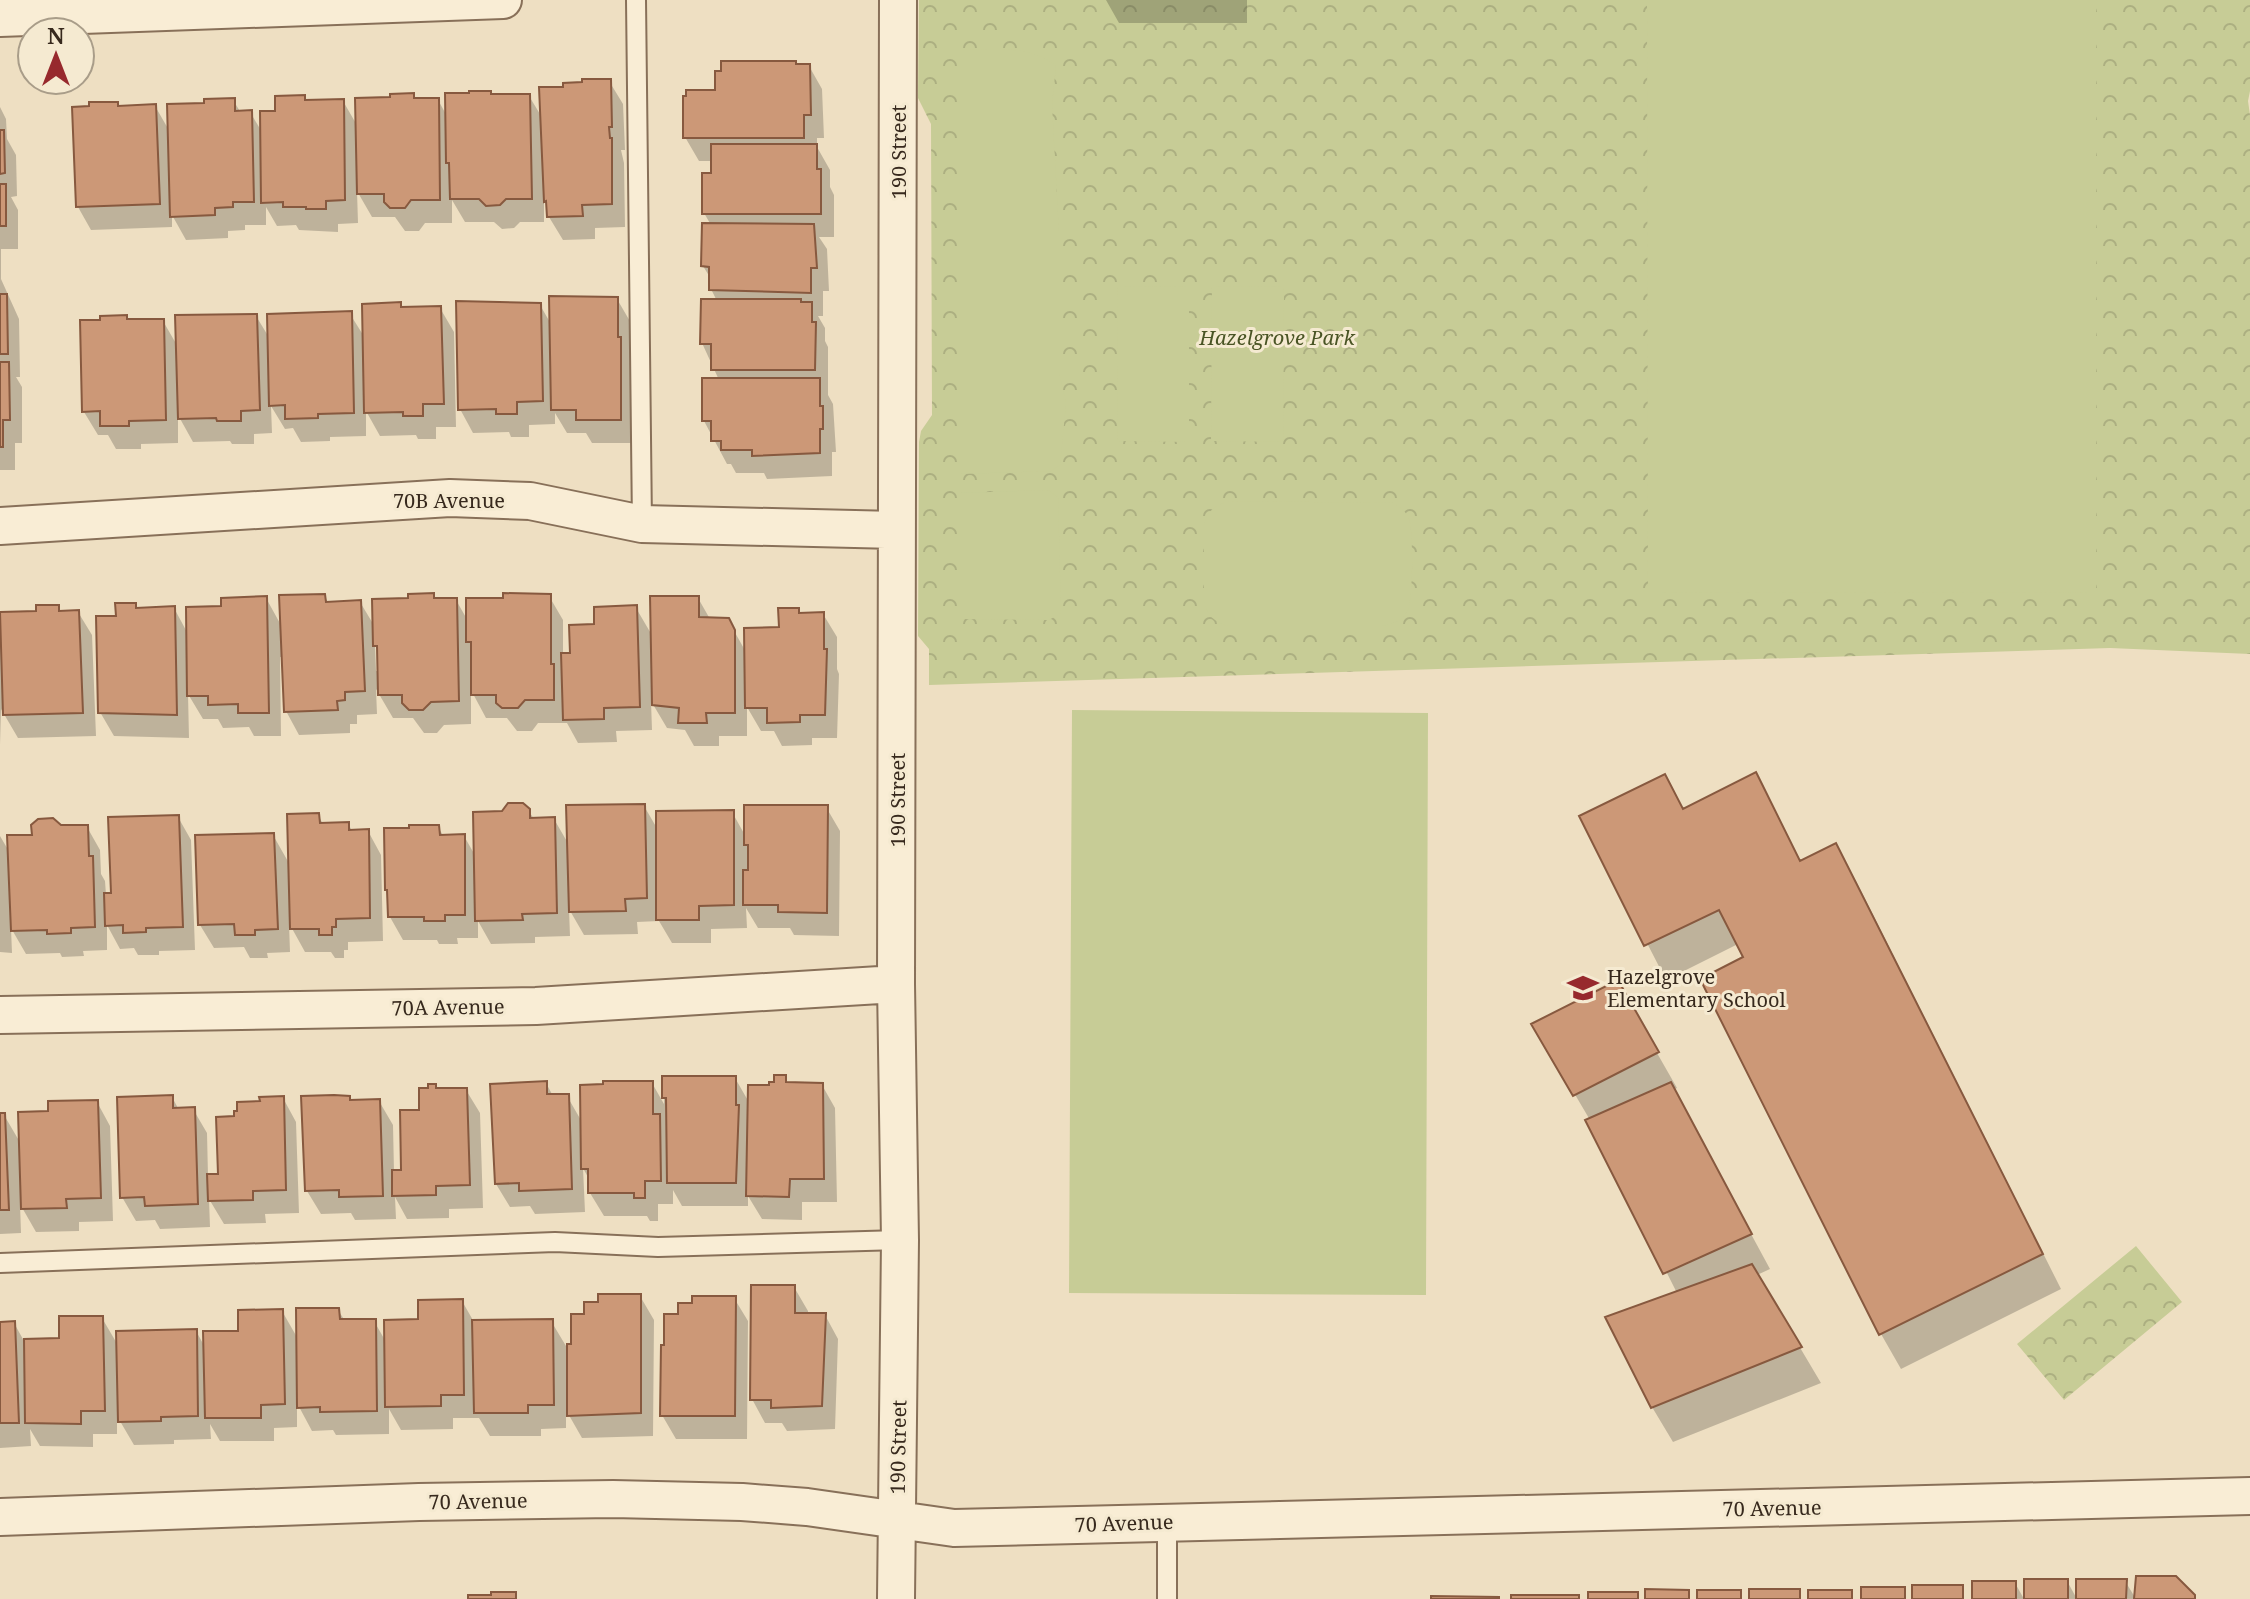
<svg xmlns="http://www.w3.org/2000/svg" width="2250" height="1599" viewBox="0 0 2250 1599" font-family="'Noto Serif',serif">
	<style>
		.forest { fill: url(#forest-crowns) }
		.garden { fill: #c7cc96 }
		.shadow { fill: #0003; fill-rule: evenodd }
		.building { fill: #cc9877; stroke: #87593f; stroke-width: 2 }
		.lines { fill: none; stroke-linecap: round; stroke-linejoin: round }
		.lane-casing { stroke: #887059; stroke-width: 22 }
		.street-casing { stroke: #887059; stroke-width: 40 }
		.lane { stroke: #f9edd5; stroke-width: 18 }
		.street { stroke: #f9edd5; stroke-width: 36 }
		.labels { text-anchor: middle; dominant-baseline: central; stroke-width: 6; stroke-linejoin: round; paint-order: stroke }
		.street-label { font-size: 20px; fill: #37291d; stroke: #f5ead1 }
		.park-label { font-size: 20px; font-style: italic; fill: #495424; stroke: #f5ead1 }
		.poi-label { font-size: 20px; fill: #37291d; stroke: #f5ead1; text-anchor: start }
	</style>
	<defs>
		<pattern id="forest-crowns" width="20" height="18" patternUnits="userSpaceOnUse" patternTransform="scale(2)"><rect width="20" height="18" fill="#c7cc96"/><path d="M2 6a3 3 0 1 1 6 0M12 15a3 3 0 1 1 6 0" fill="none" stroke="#acaf81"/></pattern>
	</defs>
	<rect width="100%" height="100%" fill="#eedfc2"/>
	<!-- forest -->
	<path class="forest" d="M919,0H2250V91L2248,101L2250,115V654L2110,648L929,685V649L918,636L919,442L921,431L932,415L931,124L918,98Z
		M2136,1246L2182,1302L2064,1400L2017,1344Z"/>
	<!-- garden -->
	<path class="garden" d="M1647,0H2096V593L1648,592Z
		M961,50C992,50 1031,44 1056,66L1052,105L1059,233V371L1066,404L1060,465L1051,471L961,474Z
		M1118,286L1189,287V442L1117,441Z
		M1212,286L1284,287L1283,442L1211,441Z
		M1048,490L1058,497L1061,613L1049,620L961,619V493Z
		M1229,501L1394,503C1399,507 1404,510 1408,516C1414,527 1413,597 1408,610C1403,621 1393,624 1382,626H1228C1214,622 1208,616 1204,602V526C1207,511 1215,505 1229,501Z
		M1072,710L1428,713L1426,1295L1069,1293Z"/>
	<!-- shadow -->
	<path class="shadow" d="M1106,0H1247V23H1119Z
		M796,66H809L822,89L824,138H817V147L830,170V187L834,195V237H819L827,249L829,291H823V316H818L825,328V341L828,347V395L833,404L836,452H832V476L767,479L764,473H736L731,464H727L704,421L719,380L702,343L717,301L711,289V279L703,266L711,225L704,213L713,175V161H699L685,137L717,92Z
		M609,81L623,104L625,150H621L624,163L625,227L595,228V239L563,240L549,217V206L544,197V222H520L514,228L502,229L494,222H465L452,200V223H425L419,231H405L395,217H372L357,191L358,223L338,224V232L299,230L296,225L277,226L266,207V225H245V230L228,231V238L186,240L172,215V227L91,230L78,207L119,108L155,106L170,132L206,105L233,100L241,113L250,112L262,132L277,113L304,97L307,102L343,101L358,127L413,95L416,100H438L447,116L492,96H529L543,119L565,88Z
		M0,107L6,119L7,139L16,155L17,196L11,197L18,210V249H1V279L19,319L20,377H16L22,387V443H15V470H0Z
		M617,299L631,323L630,356L634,362L633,443H592L586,433H567L555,413V424L529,425V437H511L509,432L473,433L460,409L540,305L551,324Z
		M400,304L402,309L440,308L454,332L456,427H436V439H418L416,435L380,436L366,411V436L330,437V441L301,442L293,428L285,429L271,406L272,433L254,434V444H232L230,441L193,442L178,415V443L141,444V449H116L108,435H98L84,412L126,317L128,321H163L178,347L256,316L270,339L350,314L365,338Z
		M433,595L435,600H456L468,621L549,596L563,620V655H572L597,626L636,608L653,637L698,598L710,619L728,620L747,654L781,629L798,610L800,615L823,614L837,637V669L839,674L837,738H812V745L782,746L774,731H761L747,707V736H719V746H694L685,730L667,728L651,701L652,730L616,731L617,742L578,743L567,723H538L532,731H517L507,718H486L471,690V724L444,725L437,733H424L413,718H393L376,689L377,714L357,715V724H350V733L299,735L286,711L283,657H280L281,736H254L249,727L223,728L218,719H203L188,694L189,738L114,736L100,712L118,618L135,605L138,610L174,608L188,634L223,608L266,598L282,627L324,596L329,604L360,602L375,627L410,600ZM375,645L379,653V671H376Z
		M58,607L61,612H78L92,635L96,736L18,738L1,709L0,745V638L2,641L38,612Z
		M1755,775L1801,862L1836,846L1856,881L2061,1289L1901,1369L1881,1334L1738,944L1666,980L1582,817L1664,776L1684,810Z
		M644,806L658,830L732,812L746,837L826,807L840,831L839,936L794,935L790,928H758L746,908L747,928L711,929V943H672L659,921L637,922L638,934L584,935L569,909L570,936L535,937V943L491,944L478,921V938H457L458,944H439L437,940H403L390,917V895L387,890L438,827L444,837L464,836L476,857L528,810L534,819H554L569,845Z
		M318,815L323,824H348L353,832L368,831L381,855L383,941L348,942V950H344V958H335L331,952H305L289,923L290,952L267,953L268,958H250L244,947L214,948L200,925L273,835L290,865Z
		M178,817L191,840L195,950L159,951V955H138L134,948L120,949L107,925V950L83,951L84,956L62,957L60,953L26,954L11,928L12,953L0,952V836L10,853L34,837L60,827H87L100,850L101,874L105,881L106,895H113Z
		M1617,983L1677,1088L1673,1090L1770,1269L1757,1275L1821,1383L1673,1442L1652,1407L1677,1293L1590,1120L1534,1025Z
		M784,1077L789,1084L822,1085L835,1108L837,1202H802V1220L762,1219L748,1196V1206H682L673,1190V1204H658V1221H650L647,1216H604L590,1193V1181L583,1168L585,1212L535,1214L530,1206L510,1207L496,1184L546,1083L553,1096H567L582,1122L652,1083L664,1104V1078H735L750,1104Z
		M430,1090H466L480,1113L483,1208L449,1209V1218L407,1219L395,1197L396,1219L355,1220L351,1213L321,1214L307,1191L351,1102L379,1101L393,1125L394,1172H403Z
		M172,1097L179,1110L193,1109L207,1133L208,1176H220L236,1118L283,1098L296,1122L299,1213L265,1214L266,1223L224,1224L209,1199L210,1227L160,1229L155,1220L136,1221L122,1197Z
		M97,1102L110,1126L113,1221L79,1222V1231L36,1232L20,1204L21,1233L0,1234V1115H4L21,1144L50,1113Z
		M794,1287L808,1311V1315H825L838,1339L835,1429L787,1431L782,1423H765L752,1399Z
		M640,1296L654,1320L653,1436L582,1438L566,1410V1428L541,1429V1436H490L479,1418H453V1429L401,1430L389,1409V1434L336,1435L333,1430L312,1431L297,1403V1427L274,1428V1441H220L210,1424L211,1439L174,1440V1444L134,1445L117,1416V1434H93V1447L40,1446L30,1429L31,1446L0,1448V1324L14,1323L24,1341L61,1340L102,1318L119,1347L196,1331L206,1349L282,1311L298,1339L338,1310L345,1321H374L386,1342L420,1321L462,1301L474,1322L551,1321L569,1351L586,1316Z
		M734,1298L748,1321L747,1439H676L662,1415L666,1347L680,1316Z
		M2067,1581L2077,1599H2026Z
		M2125,1581L2136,1599H2078Z
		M2015,1583L2024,1599H1974Z"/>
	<!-- building -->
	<path class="building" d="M721,61H796V64H810L811,115H804V138H683V96H686V90H715V71H721Z
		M582,79H611L612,127H609L610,138H612V204L582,205L583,216L547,217L546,201L544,202L539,87H563V83L582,82Z
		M469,91H491V94H530L532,199H506L500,205L486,206L479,199H450L449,163H446L445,93H469Z
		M414,93V98H439L440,200H411L405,208H390L384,202V194H357L355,98L390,97V94Z
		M305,95V100L344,99L345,200L326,201V209H306V207H283V202L261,203L260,111H275V96Z
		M235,98V111L252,110L254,202H233V207L215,208V215L170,217L167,104L204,103V99Z
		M89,102H118V106L156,104L160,204L76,207L72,107L89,106Z
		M0,130H4L5,173L0,174Z
		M711,144H817V169H821V214H702V173H711Z
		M0,184H6V226H0Z
		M702,223L814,224L817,268H811V293L709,290V267L701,266Z
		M0,294H7L8,354H0Z
		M549,296L618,297V337H621V420H576V410H551Z
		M701,299H801V302H812V322H816L815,370H711V344H700Z
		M456,301L541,303L543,401L517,402V414H496V409L458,410Z
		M401,302V307L441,306L444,404H423V416H403V412L364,413L362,304Z
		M352,311L354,413L318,414V418L285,419V405L269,406L267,314Z
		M257,314L260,410L241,411V421H217L216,418L178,419L175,315Z
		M127,315V319H164L166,420L129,421V426H100V411L82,412L80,320H100V316Z
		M0,362H9L10,420H3V447H0Z
		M702,378H820V406H823V429H820V453L752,456V450H721V441H711V421H702Z
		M434,593V598H457L459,701L431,702L423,710H409L402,703V695H378L377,646H373L372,599L408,598V594Z
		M503,593L551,594V664H554V700H525L518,708H502L496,703V695H471V642H466V598H503Z
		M325,594L326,602L361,600L365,691L345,692V700L337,701L338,710L284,712L279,595Z
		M267,596L269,713H238V704L208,705V696H187L186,607L221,606V598Z
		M650,596H699V617L729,618L735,630V713H706L707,723H678L679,708L652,705Z
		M115,603H136V608L175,606L177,715L98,713L96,616H116Z
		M36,605H59V611L79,610L83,713L3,715L0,612L36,611Z
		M637,605L640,707L604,708V719L563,720L561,653H570L569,625L594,624V607Z
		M778,608H799V613L824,612V649H827L825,715H800V722L767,723V708H745L744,628L779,627Z
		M1756,772L1800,861L1836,843L2043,1254L1879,1335L1700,979L1743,957L1719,910L1644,946L1579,816L1665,774L1683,809Z
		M508,803H523L530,809V818L555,817L557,913L522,914L523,920L475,921L473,812L502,811Z
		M645,804L647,898L625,899L626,911L569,912L566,805Z
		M744,805H828L827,913L778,912V905H743V870H748V845H744Z
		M734,810V905L699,906V920H656V811Z
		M319,813L320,823L349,822V830L369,829L370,918L336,919V927H332V935H319V929H290L287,814Z
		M179,815L183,927L146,928V932L123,933V925L105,926L104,893H111L108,817Z
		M53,818L61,825H88L89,856H93L95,927L71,928V933L47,934V930L11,931L7,835H32L31,825L38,819Z
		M409,825H439L440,835L465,834V915H445V921H424V917H388L387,890H385L384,828H409Z
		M274,833L278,929L255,930V935H235L234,924L198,925L195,835Z
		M1618,980L1659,1052L1573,1096L1531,1024Z
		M774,1075H786V1082L823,1083L824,1179H790L789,1197L746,1196L748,1085H769V1082H774Z
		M662,1076H736V1105H739L736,1183H667L666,1098H662Z
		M547,1081V1094H569L572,1189L519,1191V1183L495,1184L490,1084Z
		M603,1081H653V1114H660L661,1181H645V1198H634V1193H588V1169H581L580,1085L603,1084Z
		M1671,1082L1752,1234L1663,1274L1585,1120Z
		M428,1084H436V1088H467L470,1185L436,1186V1195L392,1196V1170H401L400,1110H419V1088H428Z
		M173,1095V1108L195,1107L198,1204L145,1206L144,1197L120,1198L117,1097Z
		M334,1095L350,1096V1100L380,1099L383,1196L339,1197V1190L305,1191L301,1096Z
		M284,1096L286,1190L253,1191V1200L208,1201L207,1174H218L216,1117L234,1116V1111H237V1102L260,1101L259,1097Z
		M98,1100L101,1198L66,1199L67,1208L21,1209L18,1112L48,1111V1101Z
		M0,1113H5L9,1210H0Z
		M1752,1264L1802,1347L1651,1408L1605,1317Z
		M751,1285H795V1313H826L822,1406L771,1408V1400H750Z
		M598,1294H641V1413L567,1416V1344H571V1314H584V1302H598Z
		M692,1296H736L735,1416H660L661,1345H664V1314H678V1303H692Z
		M463,1299L464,1395H441V1406L385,1407L384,1320L418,1319V1300Z
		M296,1308H339L340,1319H376L377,1411L320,1412V1407L297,1408Z
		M283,1309L285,1404L261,1405V1418H205L203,1331H238V1310Z
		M59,1316H103L105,1411H81V1424L25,1423L24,1339L59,1338Z
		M553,1319L554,1405H528V1413H474L472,1320Z
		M15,1321L19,1423H0V1322Z
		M197,1329L198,1416L161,1417V1421L118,1422L116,1331Z
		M2136,1576H2176L2195,1595V1599H2134Z
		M2024,1579H2068V1599H2024Z
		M2076,1579H2127L2126,1599H2076Z
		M1972,1581H2016V1599H1972Z
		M1912,1585H1963V1599H1912Z
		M1861,1587H1905V1599H1861Z
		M1645,1589L1689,1590V1599H1645Z
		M1749,1589H1800V1599H1749Z
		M1697,1590H1741V1599H1697Z
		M1808,1590H1852V1599H1808Z
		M491,1592H516V1599H468V1595H491Z
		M1588,1592H1638V1599H1588Z
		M1511,1595H1579V1599H1511Z
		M1431,1596L1499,1597V1599H1431Z"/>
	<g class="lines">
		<defs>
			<path id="lane" d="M636,0L642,524
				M0,1263L555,1242L658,1247L900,1240
				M1167,1599V1522"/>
			<path id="street" d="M0,18L503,0
				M0,526L450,498L530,501L642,524L896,530
				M0,1015L536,1006L896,984
				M0,1517L419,1502L613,1499L742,1502L807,1507L954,1528L2250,1496
				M896,1599L900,1240L896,984L898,0"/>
		</defs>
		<!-- lane casing -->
		<use href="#lane" class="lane-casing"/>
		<!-- street casing -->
		<use href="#street" class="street-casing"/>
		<!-- lane -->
		<use href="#lane" class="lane"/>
		<!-- street -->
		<use href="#street" class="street"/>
	</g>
	<!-- icons -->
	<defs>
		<symbol id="school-bare" viewBox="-9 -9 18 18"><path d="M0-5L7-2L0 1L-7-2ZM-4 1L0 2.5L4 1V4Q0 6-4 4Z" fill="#97292d" stroke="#f5ead1" stroke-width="2.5" paint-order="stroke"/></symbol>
	</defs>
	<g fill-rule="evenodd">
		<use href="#school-bare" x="1561" y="966" width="44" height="44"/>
	</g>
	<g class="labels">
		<!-- street labels -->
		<g class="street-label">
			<text transform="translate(898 152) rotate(-90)">190 Street</text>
			<text x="449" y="500">70B Avenue</text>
			<text transform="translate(897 800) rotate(-90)">190 Street</text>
			<text transform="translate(448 1007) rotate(-1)">70A Avenue</text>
			<text transform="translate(898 1447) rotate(-89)">190 Street</text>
			<text transform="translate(478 1501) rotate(-1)">70 Avenue</text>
			<text transform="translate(1772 1508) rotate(-1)">70 Avenue</text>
			<text transform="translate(1124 1523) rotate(-2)">70 Avenue</text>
		</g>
		<!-- park labels -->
		<g class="park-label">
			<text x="1277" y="337">Hazelgrove Park</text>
		</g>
		<!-- poi labels -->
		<g class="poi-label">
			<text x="1607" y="976">Hazelgrove<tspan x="1607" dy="23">Elementary School</tspan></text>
		</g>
	</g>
	<!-- north arrow -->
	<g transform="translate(56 56)"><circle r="38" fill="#f5ead1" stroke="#a99d89" stroke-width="2"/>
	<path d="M0-6L14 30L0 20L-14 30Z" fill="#97292d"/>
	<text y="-12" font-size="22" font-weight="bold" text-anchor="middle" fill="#37291d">N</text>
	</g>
</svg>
